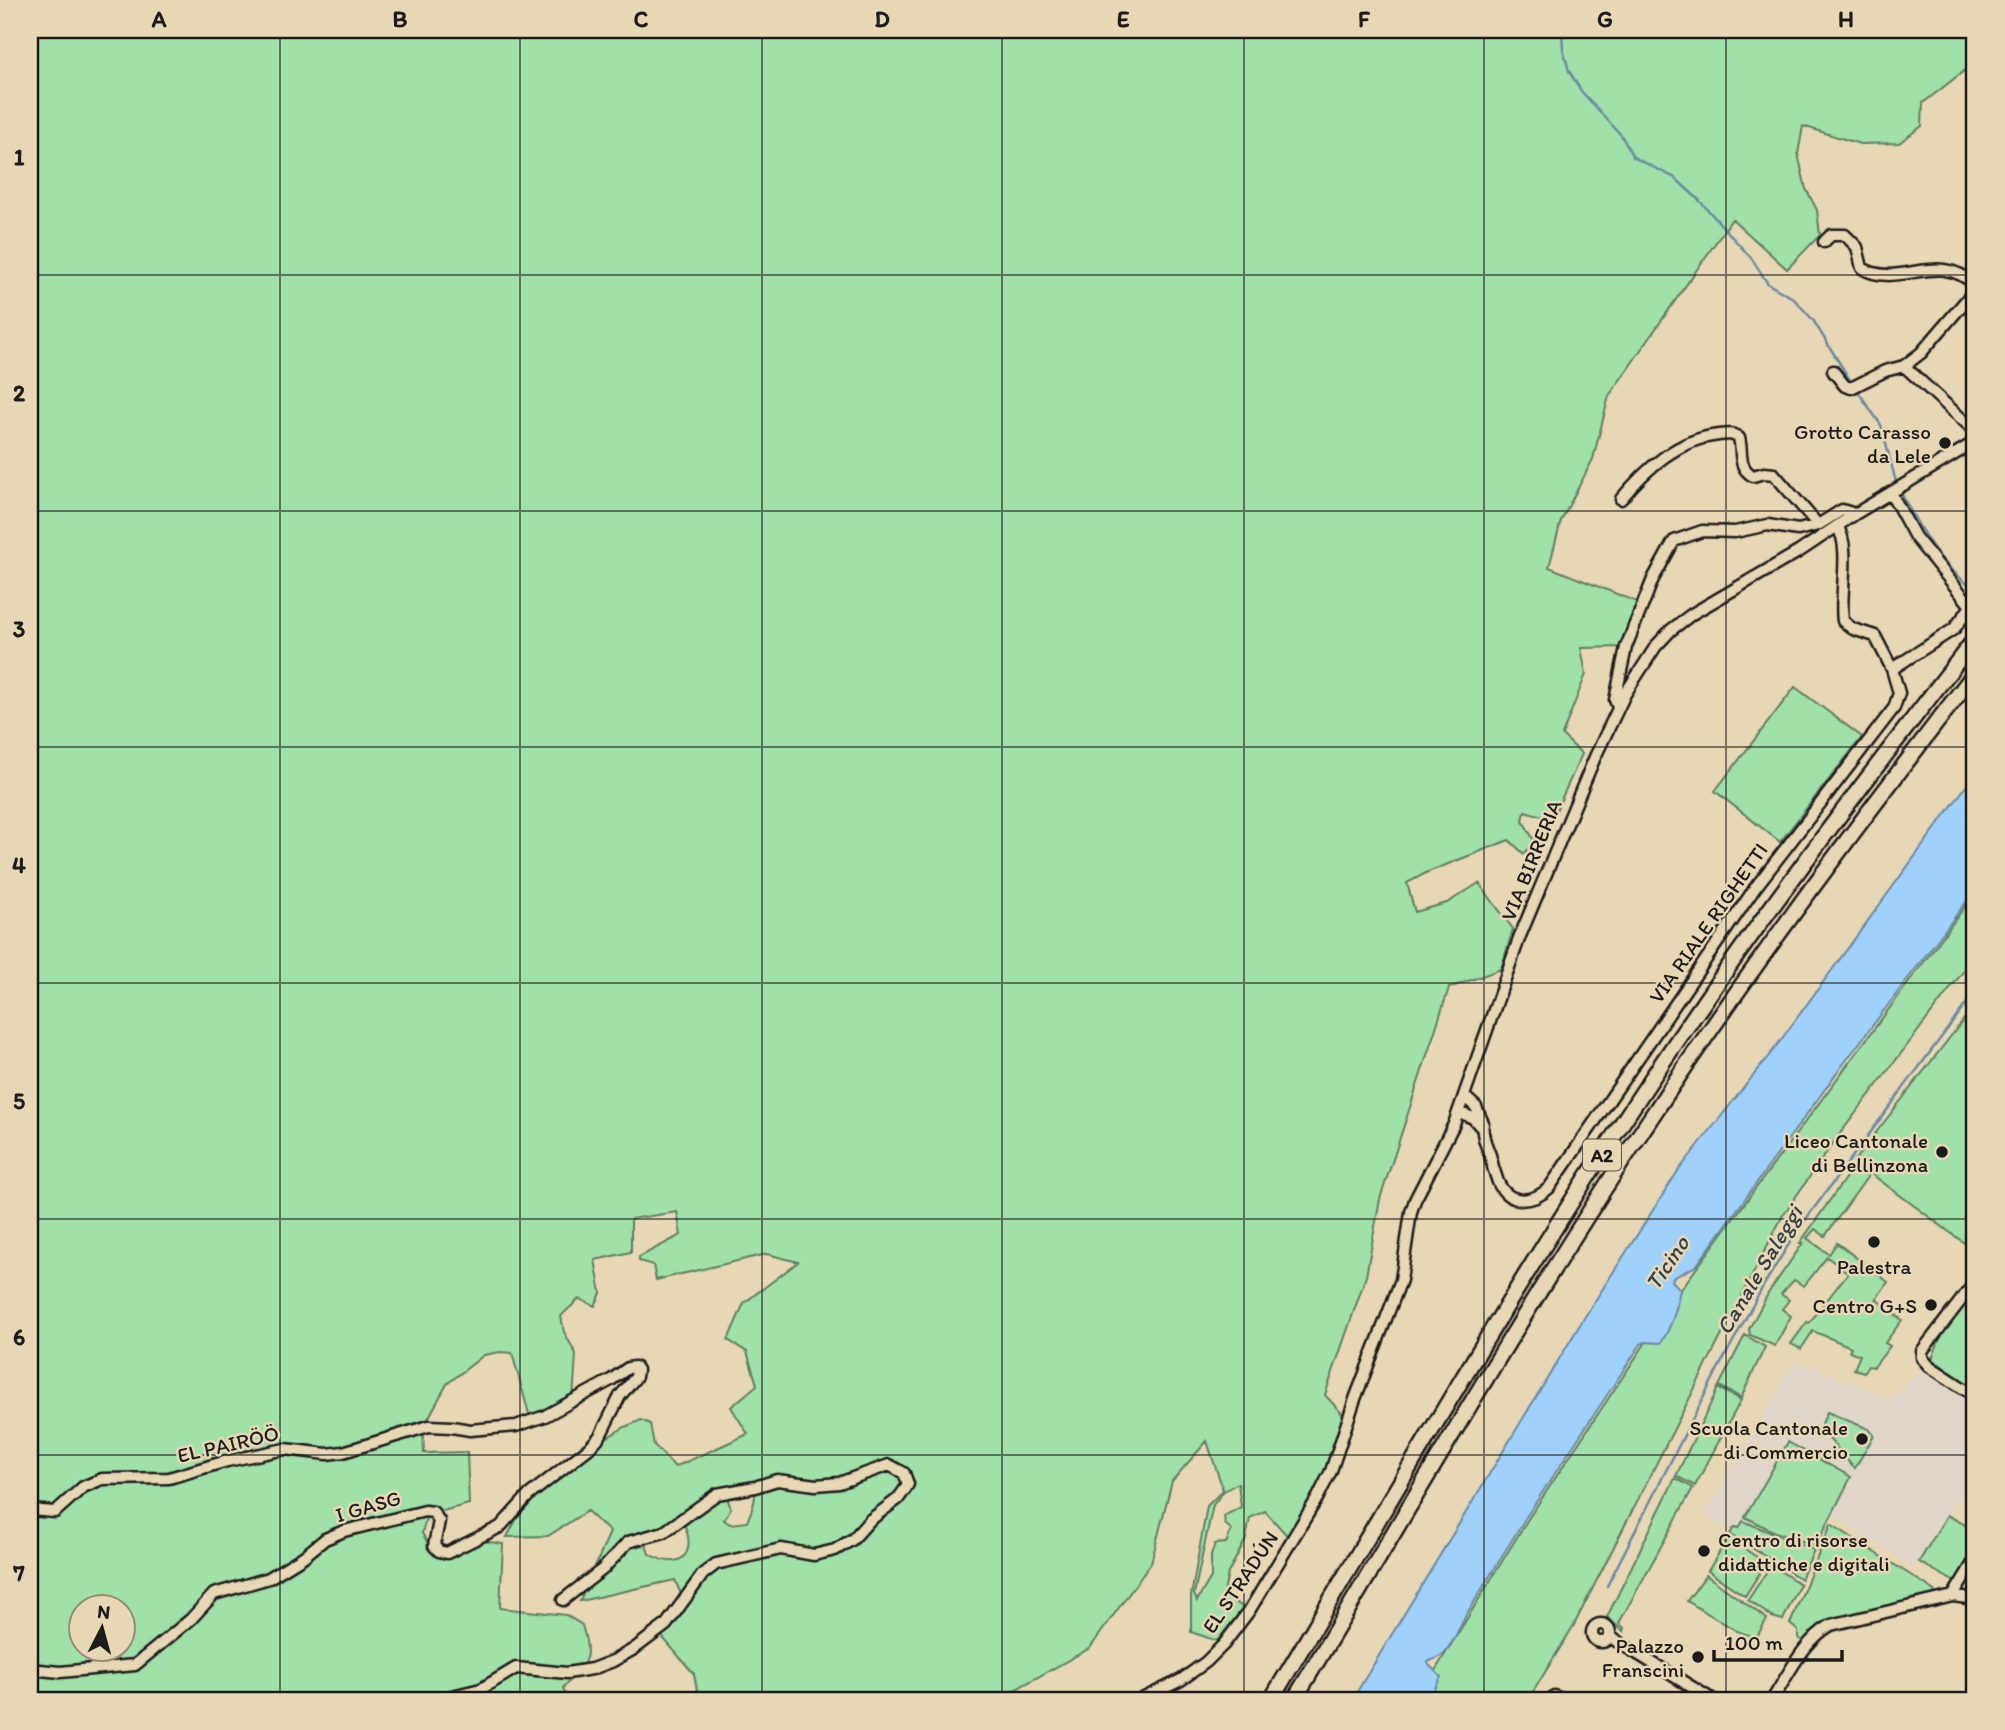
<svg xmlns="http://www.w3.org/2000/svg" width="2005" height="1730" viewBox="0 0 2005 1730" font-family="Itim,sans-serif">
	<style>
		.built { fill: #dfd6c9 }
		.green { fill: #a0e0a9; stroke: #5e7e62; stroke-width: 2; fill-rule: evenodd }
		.water { fill: #9fd1fc; stroke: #6b89a2; stroke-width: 2 }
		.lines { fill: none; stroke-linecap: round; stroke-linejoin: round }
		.stream { stroke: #6b89a2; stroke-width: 2.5 }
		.minor-casing { stroke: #1c1c1c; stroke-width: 15 }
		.highway-casing { stroke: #1c1c1c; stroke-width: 19 }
		.minor { stroke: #e8d7b4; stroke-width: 10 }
		.highway { stroke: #e8d7b4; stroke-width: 14 }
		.grid { fill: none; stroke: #1c1c1c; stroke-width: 2; stroke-opacity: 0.55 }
		.poi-dot { fill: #1c1c1c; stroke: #e8d7b4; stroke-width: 2.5 }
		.labels { text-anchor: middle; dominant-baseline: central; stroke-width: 5; stroke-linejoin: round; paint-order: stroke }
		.shield { fill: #e8d7b4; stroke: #59544a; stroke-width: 2 }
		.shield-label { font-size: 19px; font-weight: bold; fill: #1c1c1c }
		.poi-label { font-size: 21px; fill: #1c1c1c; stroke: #e8d7b4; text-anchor: end }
		.street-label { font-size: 21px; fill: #1c1c1c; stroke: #e8d7b4 }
		.water-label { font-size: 23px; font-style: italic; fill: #364049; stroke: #e8d7b4 }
		.neatline { fill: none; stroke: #1c1c1c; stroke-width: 2.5 }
		.grid-label { font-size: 23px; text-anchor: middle; font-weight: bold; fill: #1c1c1c }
	</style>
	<rect width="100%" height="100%" fill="#e8d7b4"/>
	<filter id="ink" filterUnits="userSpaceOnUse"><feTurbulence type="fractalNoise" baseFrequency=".0143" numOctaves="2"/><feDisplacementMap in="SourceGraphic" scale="14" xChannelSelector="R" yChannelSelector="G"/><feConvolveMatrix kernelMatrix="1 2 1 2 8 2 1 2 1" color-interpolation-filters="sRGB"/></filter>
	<g filter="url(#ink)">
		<!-- built -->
		<path class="built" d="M1795,1360L1891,1399L1926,1364L1975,1407V1470L1915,1568L1832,1515L1790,1567L1705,1514Z"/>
		<!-- green -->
		<path class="green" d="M30,30H1975V68L1964,71L1923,103L1922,126L1899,143L1860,144L1803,126L1798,154L1806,189L1817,210L1820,235L1787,269L1732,219L1609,396L1593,459L1561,521L1549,567L1642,604L1626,647L1581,648L1586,674L1562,735L1582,754L1552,819L1525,811L1523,821L1535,842L1524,854L1509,840L1428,872L1407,883L1415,912L1447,903L1479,883L1513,929L1501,969L1449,988L1380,1199L1366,1276L1325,1395L1347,1419L1331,1471L1292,1541L1265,1511L1250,1518L1246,1539L1228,1573L1224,1592L1243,1608L1217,1641L1191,1632V1596L1207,1506L1223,1490L1207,1441L1172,1481L1151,1563L1090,1648L1013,1691L1008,1700H871L865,1694L849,1700H699L694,1674L658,1632L683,1599L675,1580L580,1601L610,1532L587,1511L548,1536L507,1537L529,1495L589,1448L625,1427L641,1420L650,1424L654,1445L675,1467L748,1434L731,1407L757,1385L747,1352L728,1340L744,1303L798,1262L767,1254L656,1280L653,1265L639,1261V1257L681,1235L677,1212L631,1219V1252L595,1260L601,1293L595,1306L579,1299L561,1316L564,1332L576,1354L573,1400L531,1421L512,1353L500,1352L484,1355L447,1384L423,1428L424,1453L467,1452L469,1504L427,1515L422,1533L429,1545L434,1546L439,1551L476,1540L503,1544L500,1608L566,1615L582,1625C593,1661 586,1662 563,1688L567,1700H30ZM1238,1483L1241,1507L1224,1516L1225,1524L1232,1530L1226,1543L1215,1544L1211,1556V1577L1197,1601L1194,1594L1213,1505L1224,1491ZM753,1484C758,1498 752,1509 747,1522L730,1524L724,1520L731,1508L723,1488ZM680,1516C699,1549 685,1574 649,1554L642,1532L660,1527ZM80,1608H122V1650H80Z
			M1795,687L1862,737L1780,842L1715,791Z
			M1975,893V956L1836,1139L1783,1215L1574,1625L1528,1700H1417L1528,1519L1684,1285Z
			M1975,1005V1251L1854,1161Z
			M1853,1167L1861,1170L1868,1176L1825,1236L1815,1229L1807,1238L1829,1254L1837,1243L1888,1282L1876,1299L1902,1320L1885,1343L1890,1346L1874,1367L1868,1366L1864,1372L1854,1369L1860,1355L1849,1351L1851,1347L1813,1331L1801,1349L1791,1344L1807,1322L1809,1323L1848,1273L1827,1257L1804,1286L1794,1280L1781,1294L1789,1300L1782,1309L1791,1316L1775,1346L1750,1335L1749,1329L1769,1292L1803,1243H1800Z
			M1975,1289V1389L1932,1359L1940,1338Z
			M1745,1335L1765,1347L1741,1398L1719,1386Z
			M1718,1388L1741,1400L1695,1486L1676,1476Z
			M1827,1412L1869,1429L1874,1435L1855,1468L1852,1466L1820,1428Z
			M1788,1442L1851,1477L1816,1546L1775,1532L1745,1517Z
			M1675,1478L1693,1488L1619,1623L1624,1628L1623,1631L1607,1617Z
			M1947,1515L1975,1530V1550L1955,1582L1919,1562Z
			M1743,1521L1814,1550L1801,1579L1730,1534L1735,1527L1739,1528Z
			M1831,1524L1934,1590L1935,1596L1833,1619L1816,1630L1804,1642L1798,1638V1631L1790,1624Z
			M1728,1538L1766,1563L1745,1596L1708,1571Z
			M1771,1565L1800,1584L1783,1620L1772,1617L1748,1600Z
			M1706,1575L1767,1619L1756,1638L1737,1631L1687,1601Z"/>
		<!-- water -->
		<path class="water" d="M1975,774V890L1836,1074L1696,1266L1673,1278L1672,1281L1680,1289C1677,1310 1672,1326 1661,1343L1645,1342L1641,1344L1526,1517L1466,1615L1454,1639L1443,1655L1428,1662L1429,1665L1441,1677L1429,1699L1352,1700L1584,1318L1678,1171L1775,1048Z"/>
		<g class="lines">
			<!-- stream -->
			<path class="stream" d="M1562,30L1563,49L1569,71L1581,91L1621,135L1633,157L1675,178L1698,199L1752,259L1768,284L1793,298L1813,320L1853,385
				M1857,390L1881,425L1897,486
				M1900,491C1919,528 1940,567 1975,589
				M1607,1586L1718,1369L1765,1283L1797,1231L1975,992"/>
			<defs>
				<path id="minor" d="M1824,242L1831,235H1845L1857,247L1862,268C1898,290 1938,249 1975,285
					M1904,366L1975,431
					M1833,371L1845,386L1851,388L1885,371L1904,366L1921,353L1975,290
					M1891,493L1915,537L1971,606
					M1621,499C1646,469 1678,439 1719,435C1727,434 1733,433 1739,438C1743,453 1737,467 1753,476L1764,473L1774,474L1818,525
					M1837,526C1852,547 1839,593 1843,621L1853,629L1875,636L1892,669
					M1617,705L1615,700L1626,647L1653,579L1674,541L1702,531L1735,532L1768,525L1798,530L1818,525L1842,510L1855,514
					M1464,1096L1476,1107L1483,1123C1481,1133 1486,1145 1490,1155C1492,1164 1495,1174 1498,1182C1509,1206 1533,1203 1549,1188L1755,888L1894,708L1899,693L1892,669L1954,629L1975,601
					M1459,1112L1473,1118L1481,1127
					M1975,1282L1922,1351V1358L1929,1366L1975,1396
					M30,1510L55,1512L83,1487L102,1479L169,1478L227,1461L285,1449L327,1454L343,1452L429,1426L452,1427L470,1430L516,1426L545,1416L611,1380L628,1368L635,1367L637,1370L636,1377L620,1396L600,1436L589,1448L529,1495L500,1527L447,1553L439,1551L434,1546L439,1521L433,1512L425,1511L344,1531L325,1539L303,1557L269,1578L214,1594L191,1619L135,1665L60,1672L30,1669
					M1953,1596L1975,1560
					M1592 1633a9 9 0 1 1 18 0a9 9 0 1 1-18 0Z
					M1610,1637L1713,1700
					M1554,1696L1564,1700
					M435,1700L481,1689L516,1668L567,1673L592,1669L613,1661L634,1649L666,1625L703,1574L716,1564L781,1549L814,1555L835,1550L853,1539L870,1520L898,1499L906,1488L908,1484L904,1473L889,1465L839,1483L816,1485L777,1480L755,1487L717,1494L664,1532L628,1542L603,1569L563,1600
					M1140,1700L1181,1680L1206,1662L1224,1644L1249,1611L1318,1497L1331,1471L1355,1399L1401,1280L1411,1212L1415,1200L1454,1124L1520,936L1595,757L1625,694L1656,646L1671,630L1692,614L1800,551L1855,514L1975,442
					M1772,1700C1789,1674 1803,1641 1831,1625L1953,1596L1975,1599"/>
				<path id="highway" d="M1271,1700C1397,1490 1519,1276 1656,1072C1756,923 1865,780 1975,639
					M1294,1700C1411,1505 1524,1308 1650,1119C1752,965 1862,818 1975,673"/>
			</defs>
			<!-- minor casing -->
			<use href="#minor" class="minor-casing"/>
			<!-- highway casing -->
			<use href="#highway" class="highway-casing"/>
			<!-- minor -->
			<use href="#minor" class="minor"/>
			<!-- highway -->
			<use href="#highway" class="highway"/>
		</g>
	</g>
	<!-- grid -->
	<path class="grid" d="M280,30V1700M520,30V1700M762,30V1700M1002,30V1700M1244,30V1700M1484,30V1700M1726,30V1700M30,275H1975M30,511H1975M30,747H1975M30,983H1975M30,1219H1975M30,1455H1975"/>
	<!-- markers -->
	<g class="poi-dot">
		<circle cx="1945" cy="443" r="7"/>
		<circle cx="1942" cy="1152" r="7"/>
		<circle cx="1874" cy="1242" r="7"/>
		<circle cx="1931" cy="1305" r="7"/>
		<circle cx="1862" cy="1439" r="7"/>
		<circle cx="1704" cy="1551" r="7"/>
		<circle cx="1698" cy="1657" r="7"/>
	</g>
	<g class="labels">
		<!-- shield labels -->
		<rect class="shield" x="1583" y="1139.5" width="38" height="31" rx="5"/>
		<g class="shield-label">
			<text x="1602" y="1155">A2</text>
		</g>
		<!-- poi labels -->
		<g class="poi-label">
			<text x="1931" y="431">Grotto Carasso<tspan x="1931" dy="24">da Lele</tspan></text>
			<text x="1928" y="1140">Liceo Cantonale<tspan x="1928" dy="24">di Bellinzona</tspan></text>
			<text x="1874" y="1266" text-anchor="middle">Palestra</text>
			<text x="1917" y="1305">Centro G+S</text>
			<text x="1848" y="1427">Scuola Cantonale<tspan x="1848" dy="24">di Commercio</tspan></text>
			<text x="1718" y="1539" text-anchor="start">Centro di risorse<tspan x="1718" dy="24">didattiche e digitali</tspan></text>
			<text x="1684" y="1645">Palazzo<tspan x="1684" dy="24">Franscini</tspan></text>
		</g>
		<!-- street labels -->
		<g class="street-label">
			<text transform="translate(1531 860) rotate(-68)">VIA BIRRERIA</text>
			<text transform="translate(1708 923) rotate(-55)">VIA RIALE RIGHETTI</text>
			<text transform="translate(228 1444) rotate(-13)">EL PAIRÖÖ</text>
			<text transform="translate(368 1506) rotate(-16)">I GASG</text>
			<text transform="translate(1240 1582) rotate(-56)">EL STRADÚN</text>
		</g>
		<!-- water labels -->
		<g class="water-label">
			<text transform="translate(1667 1263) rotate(-56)">Ticino</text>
			<text transform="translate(1759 1270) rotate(-59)">Canale Saleggi</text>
		</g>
	</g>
	<!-- margin -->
	<rect width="2005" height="1730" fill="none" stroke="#e8d7b4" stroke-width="77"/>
	<!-- north arrow -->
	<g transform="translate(102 1628) rotate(6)"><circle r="33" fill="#e8d7b4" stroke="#968c77" stroke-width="2"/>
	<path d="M0-5L12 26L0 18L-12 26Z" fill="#1c1c1c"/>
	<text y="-10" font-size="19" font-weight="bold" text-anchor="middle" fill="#1c1c1c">N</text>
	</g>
	<!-- scale -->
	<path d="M1714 1650v10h128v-10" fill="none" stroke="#1c1c1c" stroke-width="3.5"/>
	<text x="1725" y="1650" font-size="21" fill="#1c1c1c" stroke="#e8d7b4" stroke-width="5" paint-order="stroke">100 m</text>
	<rect x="38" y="38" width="1928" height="1654" class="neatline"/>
	<g class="grid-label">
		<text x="159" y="27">A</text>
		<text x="400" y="27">B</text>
		<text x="641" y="27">C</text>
		<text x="882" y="27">D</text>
		<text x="1123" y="27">E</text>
		<text x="1364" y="27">F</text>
		<text x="1605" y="27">G</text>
		<text x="1846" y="27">H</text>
		<text x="19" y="165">1</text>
		<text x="19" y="401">2</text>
		<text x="19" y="637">3</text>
		<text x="19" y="873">4</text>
		<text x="19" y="1109">5</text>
		<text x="19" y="1345">6</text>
		<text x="19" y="1581">7</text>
	</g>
</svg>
